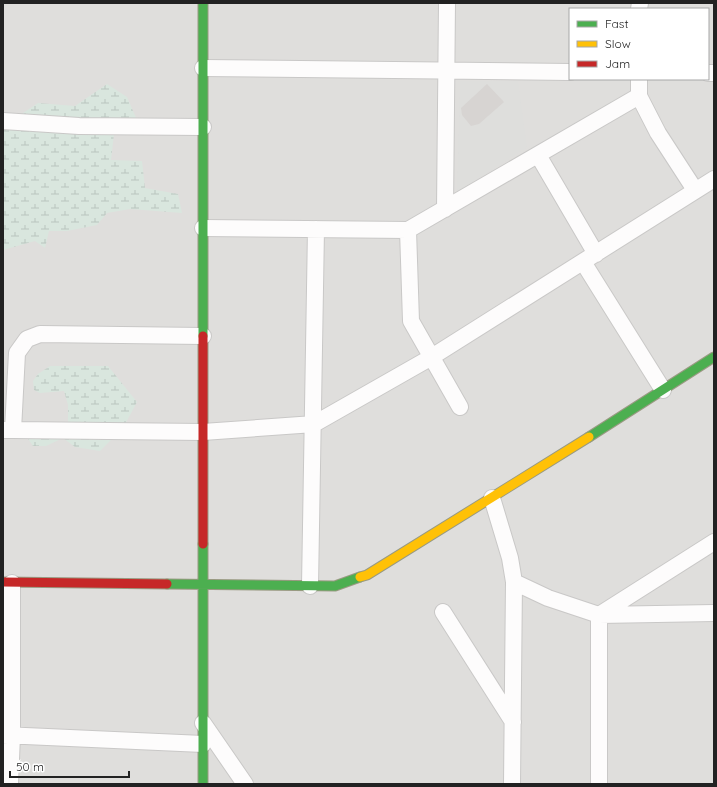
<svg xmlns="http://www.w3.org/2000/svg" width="717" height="787" viewBox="0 0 717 787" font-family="Quicksand,sans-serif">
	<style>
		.residential { fill: #dfdedc; fill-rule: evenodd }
		.religious { fill: #dededc }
		.wetland { fill: url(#wetland-marsh) }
		.building { fill: #d7d4d2 }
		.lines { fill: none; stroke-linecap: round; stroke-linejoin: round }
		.street-casing { stroke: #c9c8c7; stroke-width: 18 }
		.fast-casing { stroke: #999a82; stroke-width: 11 }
		.slow-casing { stroke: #999a82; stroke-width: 11 }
		.jam-casing { stroke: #999a82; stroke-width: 11 }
		.street { stroke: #fdfcfc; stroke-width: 16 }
		.fast { stroke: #4caf50; stroke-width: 9 }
		.slow { stroke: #ffc107; stroke-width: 9 }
		.jam { stroke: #c62828; stroke-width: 9 }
	</style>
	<defs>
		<pattern id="wetland-marsh" width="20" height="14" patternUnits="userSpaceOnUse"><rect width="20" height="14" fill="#d9e6de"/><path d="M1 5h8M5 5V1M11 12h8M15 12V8" fill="none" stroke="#bac5be"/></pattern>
	</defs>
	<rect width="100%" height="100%" fill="#f0eeeb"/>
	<!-- residential -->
	<path class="residential" d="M3,3H714V784H3ZM570,9H708V79H570Z"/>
	<!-- religious -->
	<path class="religious" d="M460,81H518L527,147L457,192Z"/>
	<!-- wetland -->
	<path class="wetland" d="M107,84L127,97L137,120L114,134L111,160L142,161L145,188L178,194L182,213L130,209L107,213L97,225L67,231H49L45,248L35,241L3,250V115H20L38,103L75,106Z
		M50,366H108L137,402L123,428L100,451L75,447L63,438L46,446H33L24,433L55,430L68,422V405L64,391L40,393L34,390L33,381L38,374Z"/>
	<!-- building -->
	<path class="building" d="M487,84L504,102L479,124L471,126L462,115L461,108Z"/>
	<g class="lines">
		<defs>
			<path id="street" d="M639,9L640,3
				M203,68L570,72
				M708,73H714
				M639,79V96L658,133L695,190
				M3,121L79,126L203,127
				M538,155L596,254
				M445,209L447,3
				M203,228L408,230L639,96
				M408,230L411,321L460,407
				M583,262L663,390
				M3,430H13L17,353L27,339L40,334L203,336
				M13,430L203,432L314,424L430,358L714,179
				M492,498L510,558L514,582L512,784
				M514,582L548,598L599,615L714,613
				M310,586L316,229
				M443,612L513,722
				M599,615V784
				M599,615L714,542
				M203,723L245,784
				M3,735L203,744
				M10,784L12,735V583"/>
			<path id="fast" d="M203,3V336
				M589,437L714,357
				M203,544V784
				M167,584L335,586L360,577"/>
			<path id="slow" d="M360,577L367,575L589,437"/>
			<path id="jam" d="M203,336V544
				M3,582L167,584"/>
		</defs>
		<!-- street casing -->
		<use href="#street" class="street-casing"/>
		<!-- fast casing -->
		<use href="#fast" class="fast-casing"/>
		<!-- slow casing -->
		<use href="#slow" class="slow-casing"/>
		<!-- jam casing -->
		<use href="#jam" class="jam-casing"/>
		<!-- street -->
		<use href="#street" class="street"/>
		<!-- fast -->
		<use href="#fast" class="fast"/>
		<!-- slow -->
		<use href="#slow" class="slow"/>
		<!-- jam -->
		<use href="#jam" class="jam"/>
	</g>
	<!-- border -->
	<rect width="717" height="787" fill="none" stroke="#222222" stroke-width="8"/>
	<!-- legend -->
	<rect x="569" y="8" width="140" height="72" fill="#ffffff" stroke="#a7a7a7"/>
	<rect x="577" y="21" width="20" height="6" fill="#4caf50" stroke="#a7a7a7"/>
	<text x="605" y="28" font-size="12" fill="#222222">Fast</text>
	<rect x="577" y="41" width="20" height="6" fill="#ffc107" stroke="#a7a7a7"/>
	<text x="605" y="48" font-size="12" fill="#222222">Slow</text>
	<rect x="577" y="61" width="20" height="6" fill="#c62828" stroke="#a7a7a7"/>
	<text x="605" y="68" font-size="12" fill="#222222">Jam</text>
	<!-- scale -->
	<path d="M10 771v6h119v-6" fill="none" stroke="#222222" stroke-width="2"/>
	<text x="16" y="771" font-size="12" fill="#222222" stroke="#ffffff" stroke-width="3" paint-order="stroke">50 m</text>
</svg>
